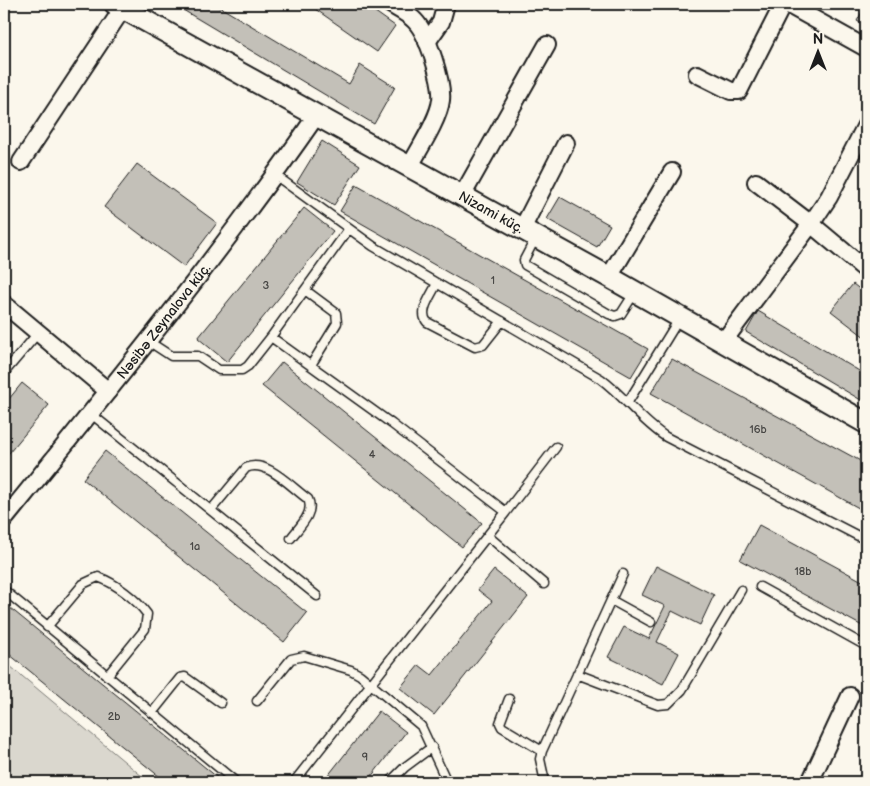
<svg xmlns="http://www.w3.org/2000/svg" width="870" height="786" viewBox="0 0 870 786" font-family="'Balsamiq Sans',sans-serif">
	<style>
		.green { fill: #dad7ce; stroke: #7b7a75 }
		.building { fill: #c3c0b8; stroke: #1c1c1c }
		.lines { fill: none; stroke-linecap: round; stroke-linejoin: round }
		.service-casing { stroke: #1c1c1c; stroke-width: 11 }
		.minor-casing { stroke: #1c1c1c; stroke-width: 20 }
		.tertiary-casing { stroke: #1c1c1c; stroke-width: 24 }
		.service { stroke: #fbf7ec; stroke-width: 8 }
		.minor { stroke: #fbf7ec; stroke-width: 16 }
		.tertiary { stroke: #fbf7ec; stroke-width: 20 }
		.labels { text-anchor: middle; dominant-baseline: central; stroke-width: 5; stroke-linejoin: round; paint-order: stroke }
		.number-label { font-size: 11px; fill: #464543 }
		.street-label { font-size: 14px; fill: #1c1c1c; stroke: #fbf7ec }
	</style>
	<rect width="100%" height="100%" fill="#fbf7ec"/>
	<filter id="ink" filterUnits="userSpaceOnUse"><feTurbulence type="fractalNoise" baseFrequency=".02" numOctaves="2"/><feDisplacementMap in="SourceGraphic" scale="10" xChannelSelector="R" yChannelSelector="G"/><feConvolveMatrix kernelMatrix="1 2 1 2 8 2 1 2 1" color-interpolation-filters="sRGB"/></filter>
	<g filter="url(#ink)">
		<!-- green -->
		<path class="green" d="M4,661L149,782H4Z"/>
		<!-- building -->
		<path class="building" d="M173,4H215L349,84L360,65L395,87L374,124Z
			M308,4H364L395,26L377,52Z
			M866,5V26L857,21Z
			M322,141L360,165L334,205L297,182Z
			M137,164L217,223L184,267L104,207Z
			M356,185L648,349L631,377L340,211Z
			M560,197L610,225L597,247L547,219Z
			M304,208L333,231L227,362L198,338Z
			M853,284L866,294V338L831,311Z
			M758,311L866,375V403L746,332Z
			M672,359L866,464V512L651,393Z
			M282,362L482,523L462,547L262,386Z
			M22,383L49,405L4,459V405Z
			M105,451L307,613L284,642L83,479Z
			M759,525L866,583V628L740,560Z
			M656,566L714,595L700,625L672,611L657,642L679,653L663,684L608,657L624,627L649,639L665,606L642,595Z
			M494,570L528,597L434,715L400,688L419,665L432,675L492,601L478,590Z
			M4,603L223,782H166L4,650Z
			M379,711L406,732L367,782H323Z"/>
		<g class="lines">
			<defs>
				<path id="service" d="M275,175L373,246L601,379C625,397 641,421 666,437L866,540
					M536,237L524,260L525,265L609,314L615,316L621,314L635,292
					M437,283C432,295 418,311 427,322L475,347L483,345L502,321
					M305,290L336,313L337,323L311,365
					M271,337L392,424L506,512L294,782
					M148,341L171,356H198L219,370H242L248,366L271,337L348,230
					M4,373L38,333
					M628,402L679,319
					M90,413L317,596
					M211,510L246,468C266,458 292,488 308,499C315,513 299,527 291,538
					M506,512L556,447
					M488,536L544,584
					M760,587L866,646
					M4,590L236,782
					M611,600L651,622
					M47,627L83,584L98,577C115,583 136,599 147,614L145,629L107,676
					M577,674L658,705L668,704L682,690L741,590
					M509,699L500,723L502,727L542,751
					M257,701L291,659L304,656L351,670L360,675L421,726L447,782
					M152,713L180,678L185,677L221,703
					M390,782L405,767L432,747
					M545,782L540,759L542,751L623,574"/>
				<g id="minor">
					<path d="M390,4C398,9 409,14 415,21C428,34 443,83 441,100C439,119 419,149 410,166"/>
					<path d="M787,4L866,48"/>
					<path d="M427,42L441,22L446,4"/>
					<path d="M697,74L731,91H739L783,4"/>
					<path d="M21,162L123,8"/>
					<path d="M756,182L811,224L866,270"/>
					<path d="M462,196L547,45"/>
					<path d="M522,229L566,143"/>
					<path d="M609,277L672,172"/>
					<path d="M4,304L108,391"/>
					<path d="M723,342L811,224L829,197L866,125"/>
					<path id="s1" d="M4,520C111,388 219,256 316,116"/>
					<path d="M810,782L850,696"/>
				</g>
				<g id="tertiary">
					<path id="s2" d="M115,4L609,277L866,423"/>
				</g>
			</defs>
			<!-- service casing -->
			<use href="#service" class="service-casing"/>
			<!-- minor casing -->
			<use href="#minor" class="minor-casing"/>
			<!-- tertiary casing -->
			<use href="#tertiary" class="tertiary-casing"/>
			<!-- service -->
			<use href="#service" class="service"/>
			<!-- minor -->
			<use href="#minor" class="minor"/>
			<!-- tertiary -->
			<use href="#tertiary" class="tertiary"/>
		</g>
	</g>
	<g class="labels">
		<!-- number labels -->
		<g class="number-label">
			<text x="493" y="280">1</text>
			<text x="266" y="285">3</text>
			<text x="758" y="429">16b</text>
			<text x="372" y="454">4</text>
			<text x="195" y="546">1a</text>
			<text x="803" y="571">18b</text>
			<text x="114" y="716">2b</text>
			<text x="365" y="757">9</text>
		</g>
		<!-- street labels -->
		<g class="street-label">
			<text stroke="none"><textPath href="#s2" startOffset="430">Nizami küç.</textPath></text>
			<text stroke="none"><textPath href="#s1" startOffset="255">Nəsibə Zeynalova küç.</textPath></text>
		</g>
	</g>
	<!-- margin -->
	<rect width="870" height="786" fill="none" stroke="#fbf7ec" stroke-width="20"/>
	<rect x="10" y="10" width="850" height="766" fill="none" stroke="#1c1c1c" stroke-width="2" filter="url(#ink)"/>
	<!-- north arrow -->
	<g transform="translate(818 52)" stroke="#fbf7ec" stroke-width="4" paint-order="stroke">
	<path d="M0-4L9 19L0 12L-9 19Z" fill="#1c1c1c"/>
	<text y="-8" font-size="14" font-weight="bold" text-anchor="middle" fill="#1c1c1c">N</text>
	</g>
</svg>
